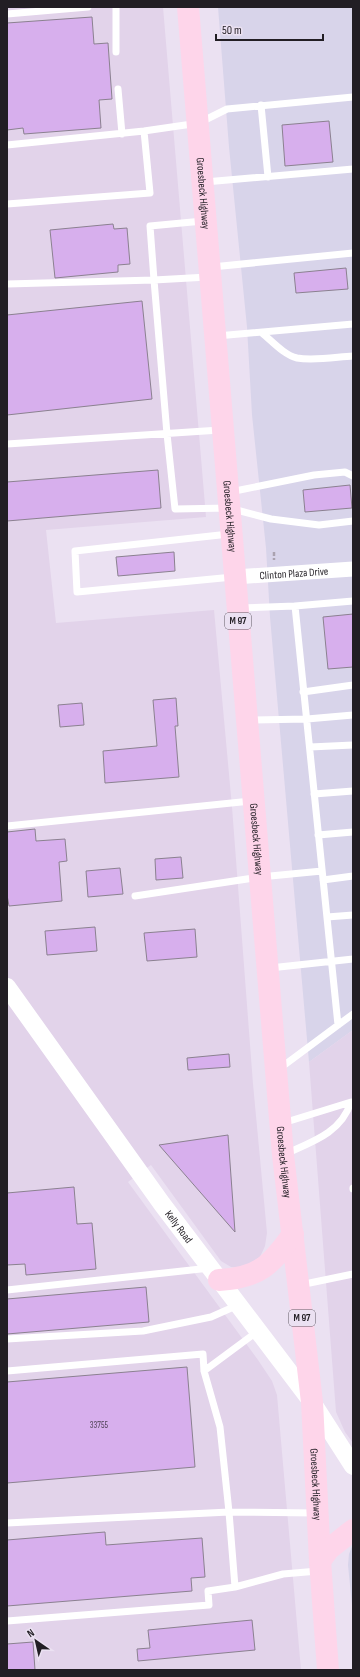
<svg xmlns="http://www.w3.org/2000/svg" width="360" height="1677" viewBox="0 0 360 1677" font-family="'Sofia Sans Condensed',sans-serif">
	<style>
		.commercial { fill: #d8d4ea }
		.built { fill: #e2d3ea }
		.building { fill: #d7afed; stroke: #8b8190 }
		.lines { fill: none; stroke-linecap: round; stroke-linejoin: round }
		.path { stroke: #aaa2b0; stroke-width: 2.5; stroke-dasharray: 4 2; stroke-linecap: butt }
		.service { stroke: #fff; stroke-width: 7 }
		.minor { stroke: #fff; stroke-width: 15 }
		.tertiary { stroke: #fff; stroke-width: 18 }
		.primary { stroke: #fed5ea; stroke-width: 22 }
		.labels { text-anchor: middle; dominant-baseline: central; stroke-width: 3.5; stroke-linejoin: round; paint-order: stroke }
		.number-label { font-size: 9px; fill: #4f4256 }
		.shield { fill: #ebe1f2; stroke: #5e5862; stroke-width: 1 }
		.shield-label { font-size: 10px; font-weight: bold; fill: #221e24 }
		.street-label { font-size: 11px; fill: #221e24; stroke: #ebe1f2 }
	</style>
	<rect width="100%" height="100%" fill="#ebe1f2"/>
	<!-- commercial -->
	<path class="commercial" d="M218,7H353V1030L309,1062L270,617L266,548L252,415L247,327L229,147Z
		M353,1544V1615L348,1565L349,1554Z"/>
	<!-- built -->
	<path class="built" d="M7,7H163L206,517L46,530L56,623L214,610L232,807L253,1084L267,1233L265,1246L260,1257L242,1268L231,1267L221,1261L151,1165L128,1182L258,1360L272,1381L277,1395L301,1670H7Z
		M353,1030V1443L345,1432L336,1412L309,1062Z"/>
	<!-- building -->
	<path class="building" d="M92,17L94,44L108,43L112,99L99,100L101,128L24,134L23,128L7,130V23Z
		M329,121L333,162L285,166L282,125Z
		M113,224L114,229L127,228L130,264L118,265V272L55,278L50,230Z
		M346,268L348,289L296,293L294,273Z
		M142,301L152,399L7,415V315Z
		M158,470L161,508L7,521V482Z
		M350,485L352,508L305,512L303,490Z
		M174,552L175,571L118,576L116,557Z
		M353,614V667L328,669L323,617Z
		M176,698L178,726H175L179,777L105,783L103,751L157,746L153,700Z
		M82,703L84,725L60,727L58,705Z
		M35,829L36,841L65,839L67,861L59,862L62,901L9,906L7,895V832Z
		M181,857L183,878L156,880L155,859Z
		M120,868L123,894L88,897L86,871Z
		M95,927L97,951L47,955L45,931Z
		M195,929L197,957L147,961L144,933Z
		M229,1054L230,1067L188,1070L187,1058Z
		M228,1135L235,1232L159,1145Z
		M74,1187L77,1224L92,1223L96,1269L26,1275L25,1264L7,1265V1193Z
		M146,1287L149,1322L7,1334V1299Z
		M187,1367L195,1467L7,1483V1382Z
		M105,1532L106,1545L202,1538L205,1577L191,1578L192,1591L7,1606V1540Z
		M252,1620L255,1650L138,1661L137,1649L150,1648L148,1630Z
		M33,1642L35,1670H7V1644Z"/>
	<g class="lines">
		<!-- path -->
		<path class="path" d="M274,552V560"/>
		<!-- service -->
		<path class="service" d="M116,7V52
			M7,14L88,7
			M118,89L122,134
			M261,105L268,177
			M7,145L144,131L199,123L227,109L353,97
			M205,182L353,169
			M7,204L150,193L144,131
			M212,267L353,253
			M208,277L154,280L167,434L175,509L229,508L271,519L319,525L353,521
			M7,284L154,280L150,226L203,221
			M262,333C272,341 284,355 297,358C314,361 336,357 353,356
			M217,336L353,324
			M7,444L220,430
			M230,492L314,475L345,472L353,476
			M229,534L75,551L77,592L233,577
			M295,606L338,1025
			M239,608L295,606L353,601
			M303,692L353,685
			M249,720L307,719L353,715
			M310,747L353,745
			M314,794L353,791
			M7,826L251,801
			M318,835L353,832
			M323,880L353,876
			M135,896L260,877L322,871
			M327,917L353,915
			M270,968L353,959
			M279,1069L353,1014
			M283,1123L351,1102C341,1133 312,1142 285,1154
			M353,1188V1189
			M300,1285L353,1274
			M7,1290L210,1268
			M7,1339L143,1331L211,1317L238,1305
			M7,1371L203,1354L204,1371L220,1427L229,1512L316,1513
			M204,1371L258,1331
			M7,1523L229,1512L235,1587
			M7,1621L209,1605L208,1591L235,1587L283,1574L318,1571"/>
		<!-- minor -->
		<path class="minor" id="s1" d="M235,577L353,569"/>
		<!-- tertiary -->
		<path class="tertiary" id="s2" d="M7,987L162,1204L312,1402L353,1466"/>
		<!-- primary -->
		<g class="primary">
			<path id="s3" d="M188,7L283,1155L312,1402L320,1561L328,1670"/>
			<path d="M219,1280C259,1278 271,1265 293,1234"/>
			<path d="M320,1561L329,1549L353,1530"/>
		</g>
	</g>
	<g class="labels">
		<!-- number labels -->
		<g class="number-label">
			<text x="99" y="1425">33755</text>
		</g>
		<!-- shield labels -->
		<g class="shield">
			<rect x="225" y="613" width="26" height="16" rx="3"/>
			<rect x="289" y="1310" width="26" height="16" rx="3"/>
		</g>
		<g class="shield-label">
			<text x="238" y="621">M 97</text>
			<text x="302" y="1318">M 97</text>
		</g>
		<!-- street labels -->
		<g class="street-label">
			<text stroke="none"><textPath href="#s3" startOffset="187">Groesbeck Highway</textPath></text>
			<text stroke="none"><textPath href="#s3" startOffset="511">Groesbeck Highway</textPath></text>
			<text stroke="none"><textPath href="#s1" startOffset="59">Clinton Plaza Drive</textPath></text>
			<text stroke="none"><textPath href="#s3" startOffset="835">Groesbeck Highway</textPath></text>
			<text stroke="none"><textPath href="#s3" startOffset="1159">Groesbeck Highway</textPath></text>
			<text stroke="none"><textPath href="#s2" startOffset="295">Kelly Road</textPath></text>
			<text stroke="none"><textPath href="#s3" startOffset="1483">Groesbeck Highway</textPath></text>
		</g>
	</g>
	<!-- border -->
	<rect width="360" height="1677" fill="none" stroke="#221e24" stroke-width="16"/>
	<!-- north arrow -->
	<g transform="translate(36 1641) rotate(326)" stroke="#ebe1f2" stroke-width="3" paint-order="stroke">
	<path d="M0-3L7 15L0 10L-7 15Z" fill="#221e24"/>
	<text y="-6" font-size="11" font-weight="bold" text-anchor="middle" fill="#221e24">N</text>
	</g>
	<!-- scale -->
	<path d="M216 34v6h107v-6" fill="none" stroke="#221e24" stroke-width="2"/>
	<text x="222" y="34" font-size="12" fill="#221e24" stroke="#ebe1f2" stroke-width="3" paint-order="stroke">50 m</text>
</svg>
